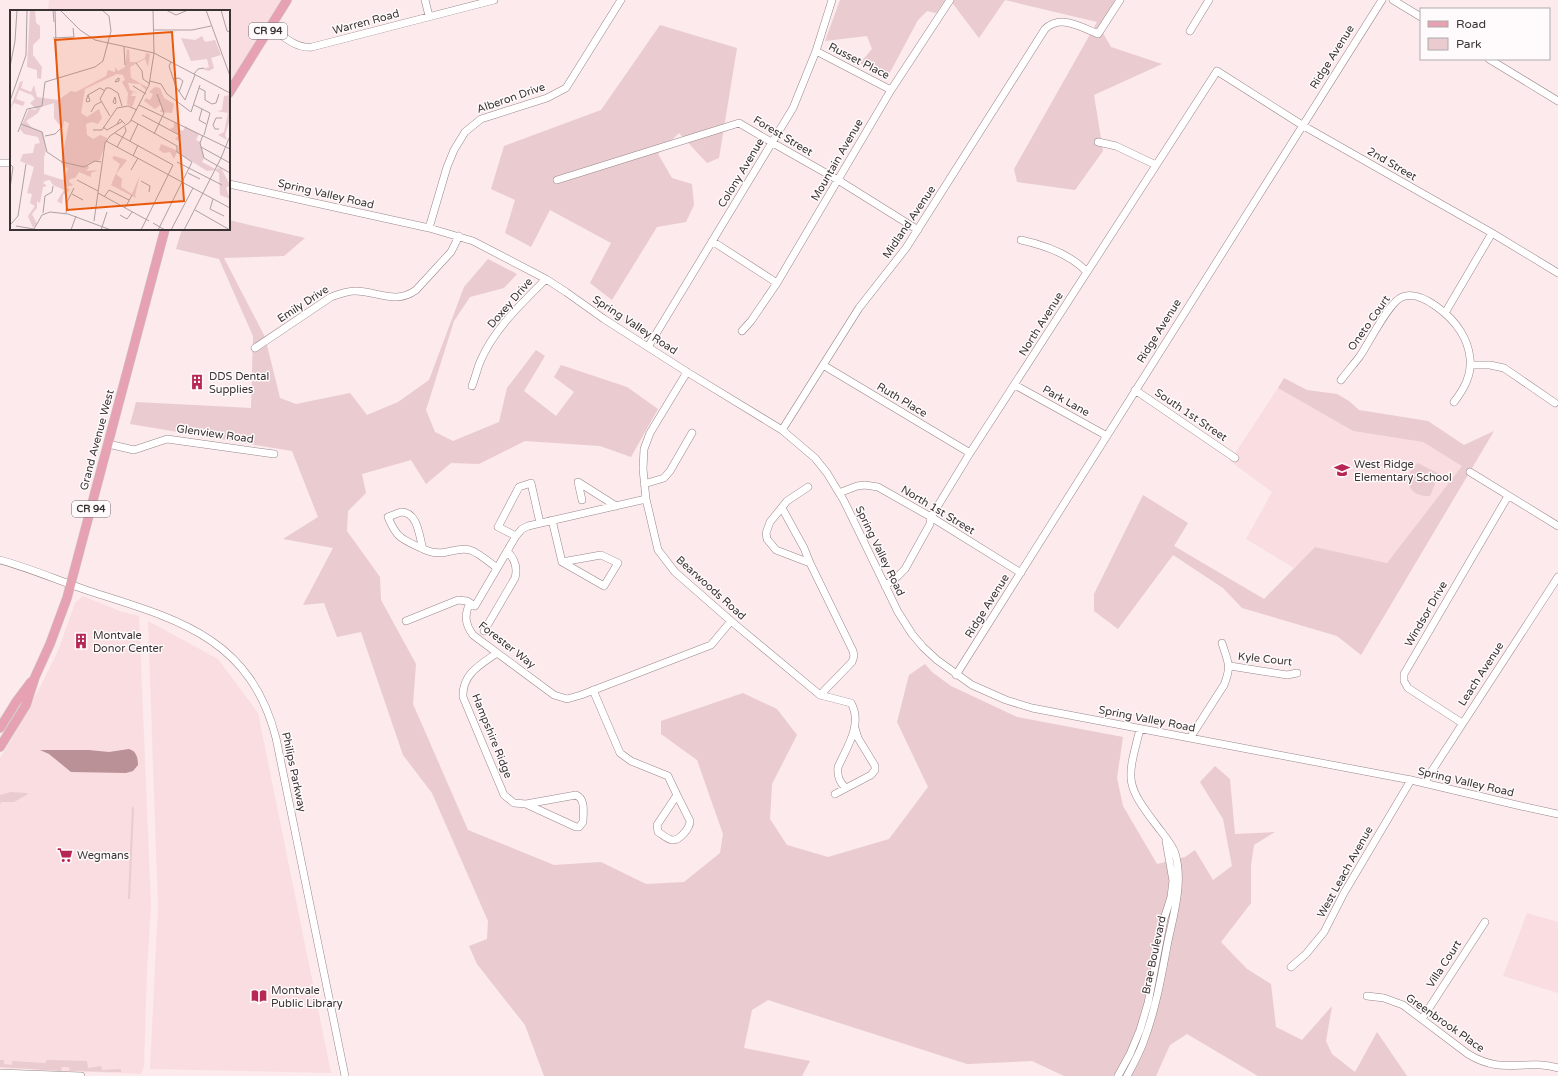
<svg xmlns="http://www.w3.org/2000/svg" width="1558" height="1076" viewBox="0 0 1558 1076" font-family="'Varela Round',sans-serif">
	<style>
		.built { fill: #f9dde1 }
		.green { fill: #e9cbd0 }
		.water { fill: #ba9197 }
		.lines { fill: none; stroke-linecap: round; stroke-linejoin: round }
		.minor-casing { stroke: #98878a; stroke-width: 8 }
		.major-casing { stroke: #d0cece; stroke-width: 10 }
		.minor { stroke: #fff; stroke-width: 7 }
		.major { stroke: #e6a2b2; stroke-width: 9 }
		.labels { text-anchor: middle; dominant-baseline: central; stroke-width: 3; stroke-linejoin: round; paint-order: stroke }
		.shield { fill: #fffbfc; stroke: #756f70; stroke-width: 1 }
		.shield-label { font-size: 10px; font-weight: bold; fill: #3a3334 }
		.street-label { font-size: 11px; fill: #3a3334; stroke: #fffbfc }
		.poi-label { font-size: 11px; fill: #3a3334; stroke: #fffbfc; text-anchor: start }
		.inset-road { fill: none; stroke: #aea1a2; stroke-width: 1 }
		.view { fill: #e8590c; fill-opacity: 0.15; stroke: #e8590c; stroke-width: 2 }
		.inset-edge { fill: none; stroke: #3a3334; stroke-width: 2 }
	</style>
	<rect width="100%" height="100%" fill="#fceaec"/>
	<!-- built -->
	<path class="built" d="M49,0H287L229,96V11H48Z
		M1278,388L1353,431L1423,442L1463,466L1387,563L1315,547L1294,568L1246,539L1272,492L1230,461Z
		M83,596L122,612L139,616L151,906L147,969L144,1066L141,1074L0,1068V758L13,737L40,687L58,651L75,603Z
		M148,621L218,659L258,713L331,1073L150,1069L158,907Z
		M1527,913L1558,922V993L1503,976Z"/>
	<!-- green -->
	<path class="green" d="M840,0H945L936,13L927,11L918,20L887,78L860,63L872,49L867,36L825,41Z
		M950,0H1005L979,38Z
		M1005,0H1115L1099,26L1111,47L1162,64L1094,95L1103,151L1075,190L1017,182L1014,169L1097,22Z
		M660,25L737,48L719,158L707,163L679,133L658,154L672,178L692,184L694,205L686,222L657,227L612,300L590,283L611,243L550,210L531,247L505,233L515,200L491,189L504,146L601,110Z
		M229,220L305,238L284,256L224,258L265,337L280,398L296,404L350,393L367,415L398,402L429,380L464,287L488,259L517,274L504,288L470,297L454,321L426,410L435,432L453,441L499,422L507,388L536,350L545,356L524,391L556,416L574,392L554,377L561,365L627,387L658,409L631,457L600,446L525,441L479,464L451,463L426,484L411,460L362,474L366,493L348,511L347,531L380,577L381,600L416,664L413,704L468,830L554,865L601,862L646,884L684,882L720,853L723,834L697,760L661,734V721L743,693L777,709L797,735L772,784L770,819L787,845L828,857L889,839L928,787L897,722L909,675L925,664L932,672L951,686L1017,717L1123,737L1117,778L1123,806L1157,864L1185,857L1195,850L1213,880L1232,866L1223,819L1200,782L1215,766L1230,779L1235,834L1275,832L1254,845L1251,865V903L1221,942L1247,969L1271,984L1276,1027L1302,1040L1332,1006L1326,1041L1332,1054L1355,1072L1377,1032L1407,1076H1258L1187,1034L1170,1045L1156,1076H1064L1032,1061L967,1064L768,1000L752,1010L744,1048L810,1061L802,1076H544L525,1025L477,964L469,946L487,939L488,921L432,793L403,755L361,632L337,637L324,603L303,605L333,548L283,539L318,517L292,451L130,424L136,402L251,408L253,336L219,259L176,249L182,229H229Z
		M1284,378L1307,390L1337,394L1349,401L1359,410L1428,421L1464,445L1494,431L1361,655L1337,636L1242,608L1223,588L1173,555L1118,629L1094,611V594L1143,495L1188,523L1174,546L1264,599L1315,547L1387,563L1462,466L1423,442L1353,431L1278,388Z
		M1418,463L1439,474L1430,496C1427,496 1423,496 1420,495C1404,490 1406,471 1418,463Z
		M11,792L27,793L28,794L14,802H1L0,805V795Z
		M132,806L134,808L130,899H128Z
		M0,1060H4V1064L12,1065V1061L45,1063L47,1060L87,1061L88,1068L101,1066L102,1070L121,1069V1072L69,1071L70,1069L68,1067H62L61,1071L0,1067Z"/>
	<!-- water -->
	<path class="water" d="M129,749C136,751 138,757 138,765L133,771L126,773L71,772L49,754L40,750H89L109,752Z"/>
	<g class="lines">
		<defs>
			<path id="minor" d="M425,0L429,16
				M1393,0L1421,17
				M270,27C283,36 296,49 312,47L494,0
				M1190,31L1209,0
				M816,51L891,90
				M1489,59L1558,101
				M1098,142L1116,146L1156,165
				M0,163H11
				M557,180L739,123L773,143L838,180L918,230
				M229,184L429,228L473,241L546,279L566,292L604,319L687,372L782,430L815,458L827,473L844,501L898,612L912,634L923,647L937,660L972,685L1006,700L1032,708L1411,780L1521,806L1558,814
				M429,228L447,167L454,150L465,132L481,119L547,98L566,88L621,0
				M1021,240C1044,245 1070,254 1087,272
				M712,241L777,283
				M1445,313L1492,233
				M742,331L751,321L777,283L891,90L950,0
				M648,347L793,108L816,51L832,0
				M255,348L331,297C339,294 347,291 355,291C377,291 396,305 416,290L451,252L459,236
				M823,365L970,453
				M1470,365H1490L1504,368L1555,403
				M687,372L650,433L644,449L643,469L646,499L658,550L675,572L731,621L820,695L851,703C863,724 847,747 838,767C837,776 839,782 846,788
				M1341,380C1347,372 1354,364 1360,356C1369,343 1389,302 1402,297C1422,289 1452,317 1461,332C1466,340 1469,349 1470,358C1472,375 1464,389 1454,402
				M1015,385L1107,436
				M472,386C475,378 477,370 480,362C494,329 521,304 546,279
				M1135,390L1235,458
				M782,430L859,308L906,248L1045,29C1061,14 1081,27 1098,34L1120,0
				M108,444L134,450L167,439L274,454
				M1470,472L1558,526
				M644,484L664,478L670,471L692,433
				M808,487L787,501L770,522L766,533L767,539L776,550L810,563
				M839,493L857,486L865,485L878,487L931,517L1021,573
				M582,500L578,482L616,506
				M782,508L804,548L810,563L853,651L854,656L852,662L820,695
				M401,512C418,512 419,536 423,549C402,539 397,539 388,517Z
				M552,520L562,562
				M516,536L498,527L519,487L531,483L540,523
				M423,549C445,559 453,546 470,550C479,553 489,562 497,568
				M601,555L618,563L604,586L562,562Z
				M0,560C30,568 59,581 89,591C177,619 250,637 276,738L345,1076
				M885,586L898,576L905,569L930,524L931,517L970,453L1217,71L1302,125L1492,233L1558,273
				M470,603C464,615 465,624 473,635L554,695L567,699L581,695L711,645L731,621
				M406,621L458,600L467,601L475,606L516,536L522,529L528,526L646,499
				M484,631L515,578C518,567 515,559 507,551
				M497,653C480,665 462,674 463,697L504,795L514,803L526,804
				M1230,666L1287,675L1297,673
				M956,675L1382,0
				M593,690L620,753L631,761L668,776L677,795
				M1462,723L1408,688L1404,681V674L1508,496
				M1190,738L1224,685C1232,665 1228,663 1222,643
				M1424,783L1558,577
				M835,794L871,775L875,770V766L858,738L855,728
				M576,795C586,799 583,813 583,822L579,827H576L526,804Z
				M677,795L690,821C690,828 680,840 673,840C668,840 662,834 658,832L657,825Z
				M1291,967L1306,954L1324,932L1344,893L1411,780
				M1367,996L1384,998L1403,1005L1468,1054C1504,1076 1524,1058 1558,1068
				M1422,1019L1485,922
				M0,1073L81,1076
				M1118,1076L1130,1054L1140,1030L1148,1003L1164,919L1171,897L1173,881L1166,841
				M1127,1076C1133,1065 1139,1054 1143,1043C1155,1012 1161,979 1167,946C1173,916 1184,883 1175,853C1172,844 1163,834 1157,826C1124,783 1127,780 1140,729"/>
			<path id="major" d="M229,93L287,0
				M0,728L16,702L31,682
				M0,747L26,705L35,677L50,644L67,598L165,229"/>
		</defs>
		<!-- minor casing -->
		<use href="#minor" class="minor-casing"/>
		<!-- major casing -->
		<use href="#major" class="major-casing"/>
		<!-- minor -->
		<use href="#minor" class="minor"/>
		<!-- major -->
		<use href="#major" class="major"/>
	</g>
	<!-- icons -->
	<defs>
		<symbol id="building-bare" viewBox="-9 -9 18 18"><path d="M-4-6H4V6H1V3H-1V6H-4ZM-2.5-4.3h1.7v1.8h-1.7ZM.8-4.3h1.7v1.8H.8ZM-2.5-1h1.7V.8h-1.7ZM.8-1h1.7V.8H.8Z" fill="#b72755" stroke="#fffbfc" stroke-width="2.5" paint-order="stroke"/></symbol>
		<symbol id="school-bare" viewBox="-9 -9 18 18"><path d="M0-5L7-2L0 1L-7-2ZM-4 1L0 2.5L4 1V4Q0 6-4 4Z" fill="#b72755" stroke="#fffbfc" stroke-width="2.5" paint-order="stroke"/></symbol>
		<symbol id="supermarket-bare" viewBox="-9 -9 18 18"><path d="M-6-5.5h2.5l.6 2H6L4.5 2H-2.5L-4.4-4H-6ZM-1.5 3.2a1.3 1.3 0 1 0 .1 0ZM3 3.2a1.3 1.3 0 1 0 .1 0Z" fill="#b72755" stroke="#fffbfc" stroke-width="2.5" paint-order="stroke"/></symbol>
		<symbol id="library-bare" viewBox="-9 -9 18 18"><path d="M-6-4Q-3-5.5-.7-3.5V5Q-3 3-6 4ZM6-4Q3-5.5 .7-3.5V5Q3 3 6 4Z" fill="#b72755" stroke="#fffbfc" stroke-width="2.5" paint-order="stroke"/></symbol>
	</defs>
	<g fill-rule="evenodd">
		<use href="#building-bare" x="186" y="371" width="22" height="22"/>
		<use href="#school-bare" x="1331" y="459" width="22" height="22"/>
		<use href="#building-bare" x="70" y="630" width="22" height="22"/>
		<use href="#supermarket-bare" x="54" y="844" width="22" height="22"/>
		<use href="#library-bare" x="248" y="985" width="22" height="22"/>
	</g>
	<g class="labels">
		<!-- shield labels -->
		<g class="shield">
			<rect x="249" y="23" width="38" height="16" rx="3"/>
			<rect x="72" y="501" width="38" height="16" rx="3"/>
		</g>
		<g class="shield-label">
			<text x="268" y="31">CR 94</text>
			<text x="91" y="509">CR 94</text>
		</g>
		<!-- street labels -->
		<g class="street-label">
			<text transform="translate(366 22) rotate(-15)">Warren Road</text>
			<text transform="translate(1332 57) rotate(-58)">Ridge Avenue</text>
			<text transform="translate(859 61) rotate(27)">Russet Place</text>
			<text transform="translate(511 98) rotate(-19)">Alberon Drive</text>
			<text transform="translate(783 136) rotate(31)">Forest Street</text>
			<text transform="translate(837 160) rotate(-60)">Mountain Avenue</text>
			<text transform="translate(1392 164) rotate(30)">2nd Street</text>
			<text transform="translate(741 173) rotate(-59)">Colony Avenue</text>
			<text transform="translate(326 194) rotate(13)">Spring Valley Road</text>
			<text transform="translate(909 222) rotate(-56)">Midland Avenue</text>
			<text transform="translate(510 303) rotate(-49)">Doxey Drive</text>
			<text transform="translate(303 304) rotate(-33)">Emily Drive</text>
			<text transform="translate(1369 323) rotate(-55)">Oneto Court</text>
			<text transform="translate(1041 324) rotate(-58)">North Avenue</text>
			<text transform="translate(635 325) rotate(33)">Spring Valley Road</text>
			<text transform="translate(1159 331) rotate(-58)">Ridge Avenue</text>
			<text transform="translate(902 400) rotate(31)">Ruth Place</text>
			<text transform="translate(1066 401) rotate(29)">Park Lane</text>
			<text transform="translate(1191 415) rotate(34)">South 1st Street</text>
			<text transform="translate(215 434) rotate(8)">Glenview Road</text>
			<text transform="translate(97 440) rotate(-75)">Grand Avenue West</text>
			<text transform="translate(938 510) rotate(31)">North 1st Street</text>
			<text transform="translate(880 551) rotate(64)">Spring Valley Road</text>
			<text transform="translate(711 588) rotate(42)">Bearwoods Road</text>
			<text transform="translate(987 606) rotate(-58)">Ridge Avenue</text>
			<text transform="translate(1426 614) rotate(-60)">Windsor Drive</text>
			<text transform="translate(507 645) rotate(38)">Forester Way</text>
			<text transform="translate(1265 659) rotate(6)">Kyle Court</text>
			<text transform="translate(1481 674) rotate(-57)">Leach Avenue</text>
			<text transform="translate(1147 719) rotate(11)">Spring Valley Road</text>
			<text transform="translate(492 736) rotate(68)">Hampshire Ridge</text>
			<text transform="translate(294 772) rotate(78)">Philips Parkway</text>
			<text transform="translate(1466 782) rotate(13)">Spring Valley Road</text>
			<text transform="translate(1345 872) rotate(-61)">West Leach Avenue</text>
			<text transform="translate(1154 955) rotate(-78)">Brae Boulevard</text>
			<text transform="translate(1444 964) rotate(-57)">Villa Court</text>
			<text transform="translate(1445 1023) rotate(35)">Greenbrook Place</text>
		</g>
		<!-- poi labels -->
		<g class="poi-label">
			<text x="209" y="376">DDS Dental<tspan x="209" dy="13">Supplies</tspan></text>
			<text x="1354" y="464">West Ridge<tspan x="1354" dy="13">Elementary School</tspan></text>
			<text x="93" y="635">Montvale<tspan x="93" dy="13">Donor Center</tspan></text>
			<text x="77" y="855">Wegmans</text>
			<text x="271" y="990">Montvale<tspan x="271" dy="13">Public Library</tspan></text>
		</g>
	</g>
	<!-- overview -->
	<g transform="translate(10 10)">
		<rect width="220" height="220" fill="#fceaec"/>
		<path d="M20,0H25L26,13L30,16V28L23,35V45L32,57L31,69L27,68V60L17,57ZM192,26L195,32L205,30L211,45L201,48L204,58L199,61L192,59L199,57L197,49L181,51L171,28L185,30ZM117,39L119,40L120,52H127L135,48L136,43L140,44L138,57L135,49L120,57L121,68L137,77L136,80L130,74L118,73L120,80L128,83L123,82L121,86H126L122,97L117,94L118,83L112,72L115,70L113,65L107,64L75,79L71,103L77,107L89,99L92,108L88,114L82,112L76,114L77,125L83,129L90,125L97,128L90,150L77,154L79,158L76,161L88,160L81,163V167L69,162L65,168L60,169L59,172L63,175L56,177L60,180L53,185L52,194L47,191L54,180L43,175L40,170L35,171L33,173L37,176L33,177L30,193L27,191V198L22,204L27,214L23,218L18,206L25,196L20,193L22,184L17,183L24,157L10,151L13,144L23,143L25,134L30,133L28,127L14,124L10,119L19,99L27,100L20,93L25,89L22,85L9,80L6,89L15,92L13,96L4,93L0,99L10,72L13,71L11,78L21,82L24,75L27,87L48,90L61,81L66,82L96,66L98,60L105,62V57L108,61L115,57ZM44,93V108L51,117L53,118L54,111L59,113L51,153L58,159L53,170L34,164V147L36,141L33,122L21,117L16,111L28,103L31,97ZM145,77L150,78L154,88L164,94L162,103L150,102L152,97L150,95L145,99L134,91L136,88L140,90L143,84L139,82ZM220,85V109L215,125L217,130L208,125L214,122L218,103L207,101L212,100L214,86ZM164,112L170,114L169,119L173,121L175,116L189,124L186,130L190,132L194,148L192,152L205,159L211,158L220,175L216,178L220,189L210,185L209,163L205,160L197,161L167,142L164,149L160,142L154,143L149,140L151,134L168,141L169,131L165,129L169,125L160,119L164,117ZM104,146L117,150L106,164L112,169L111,177L122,184L130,165L125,185L126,188L101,175L110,154L102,148Z" fill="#e9cbd0" fill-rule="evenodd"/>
		<path class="inset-road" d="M43,0L44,12M45,0L47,68M50,0L70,20L85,30L144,43L220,83M156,0L166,5L178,0M196,0L220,66M211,0L217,21L220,22M144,20H182L201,16M43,28L64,27L63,18M114,37L115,55M161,52L159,56L166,77L175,90L185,65M126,53L132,61L133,69L140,74M0,57L5,31L7,0M184,64L188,59L194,58M109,68V71L105,72L107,69ZM163,69L169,68L173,71L169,82M140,71L151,74L157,84L181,102L190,75M123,76L136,84M100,78H96L90,89L100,106M100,78L108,83L112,96M189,78L195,81V90L202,94L206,93L209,84M78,85L90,78L95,81M78,85L80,91L77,92L76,91ZM105,87L106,92L105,94L103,92ZM0,91L16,45L17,0M129,95L220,139M184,95L200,103L194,125M192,99L189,110L196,114M81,102L85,95L91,92M132,105L171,126M121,110L167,136V142L182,152L148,220M11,114L32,122L37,142L52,152L74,157L85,151L91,152M107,114L110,109L115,114M93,117L97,120L113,111M209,119H205L203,115L206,108H212M83,120H92L107,98L118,96L127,100M8,122L17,99L32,96L35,72L85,57L93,51L101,21L99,6L92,0M105,123L163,155L131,220M144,124L154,103L147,84M193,125L190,133L194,148L220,163M35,126L45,124L50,119M96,131L220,198M120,131L128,114M107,137L116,121L115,117M191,137L220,153M123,146L128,135M167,152L212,175M0,154L3,157L0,179M121,160L128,148M178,163L190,169M67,170L88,181M131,171L140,176L139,182M88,183L139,211M62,184L73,190M94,187L99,180L119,190M203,189L200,199L214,206M115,198L122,185M185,200L220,220M33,203L35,186L42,182L43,176M56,203L57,192L64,178M110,205L117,209L122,202M84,211L95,133L100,126L120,112L139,75L144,43L143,0M143,213L155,220M1,214L8,206L16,154M6,216L24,219M24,219L32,205L40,202L58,204L101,220M61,220L66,206M91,220L97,202M161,220L183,178M174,220L211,148L220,126"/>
		<path class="view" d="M162,22L174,191L57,200L45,30Z"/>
		<rect width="220" height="220" class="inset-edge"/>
	</g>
	<!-- legend -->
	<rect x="1420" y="8" width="130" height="52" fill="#fffbfc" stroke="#b0abac"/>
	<rect x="1428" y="21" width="20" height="6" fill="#e6a2b2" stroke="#b0abac"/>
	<text x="1456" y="28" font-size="12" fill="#3a3334">Road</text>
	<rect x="1428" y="38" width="20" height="12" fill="#e9cbd0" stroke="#b0abac"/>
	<text x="1456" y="48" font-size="12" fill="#3a3334">Park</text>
</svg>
